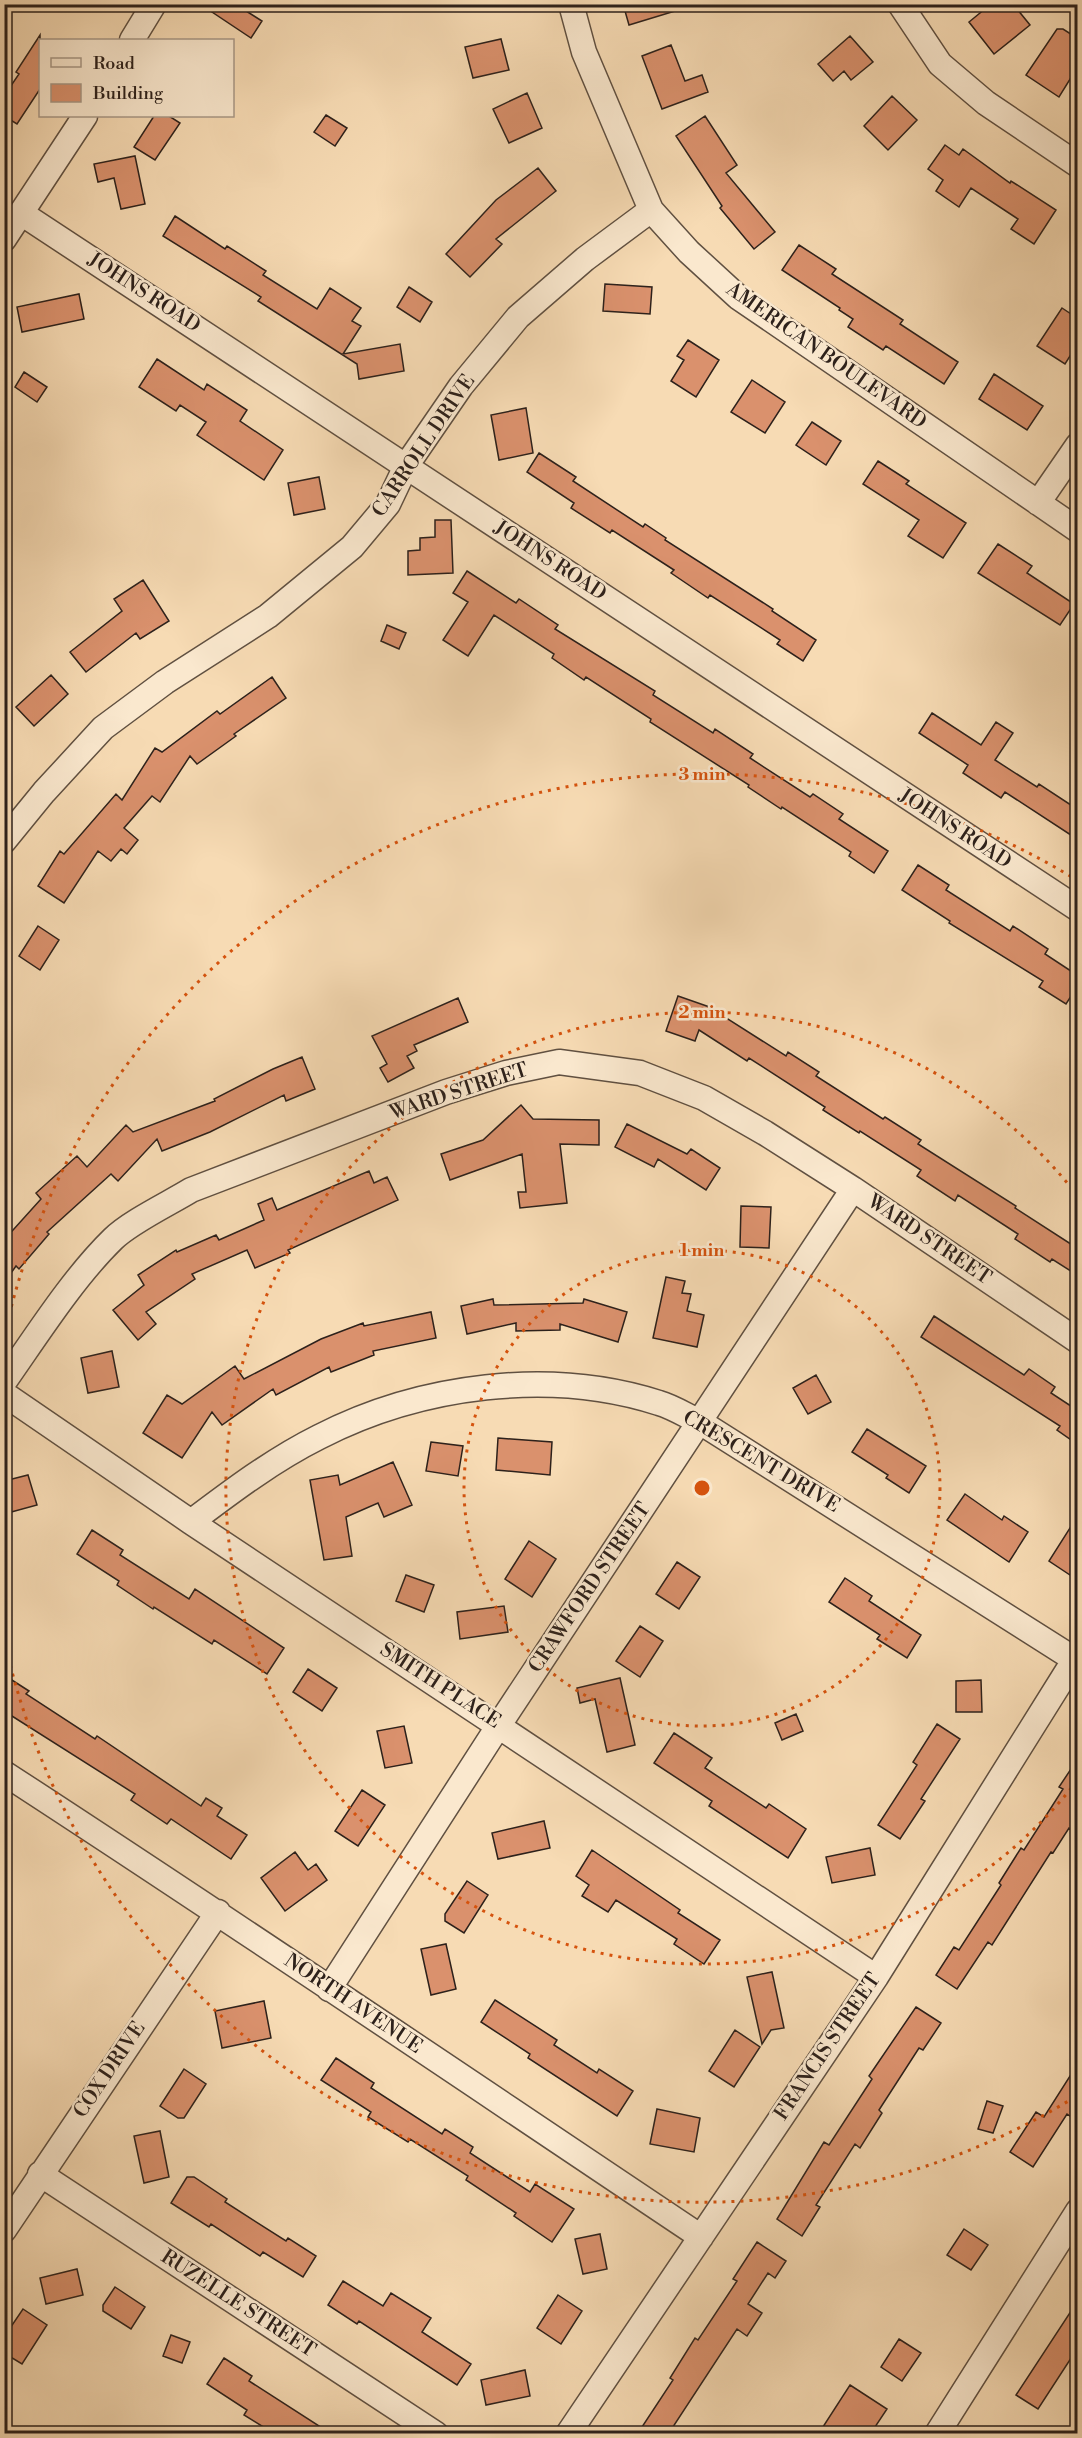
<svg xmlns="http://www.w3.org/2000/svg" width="1082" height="2438" viewBox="0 0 1082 2438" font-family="'Libre Bodoni',serif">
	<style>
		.building { fill: #da916d; stroke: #2d211b; stroke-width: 1.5 }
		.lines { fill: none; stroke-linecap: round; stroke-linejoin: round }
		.minor-casing { stroke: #605041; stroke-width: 27 }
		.minor { stroke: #fae8ce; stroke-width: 24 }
		.ring { fill: none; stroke: #d5530e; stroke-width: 3; stroke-dasharray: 3 6 }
		.labels { text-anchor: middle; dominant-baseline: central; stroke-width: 5; stroke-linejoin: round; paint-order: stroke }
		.street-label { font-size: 20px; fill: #2d211b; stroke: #fae8ce }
		.centre { fill: #d5530e; stroke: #fae8ce; stroke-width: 3 }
		.ring-label { font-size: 18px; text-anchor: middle; font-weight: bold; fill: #d5530e; stroke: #fae8ce; stroke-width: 5; stroke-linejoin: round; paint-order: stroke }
	</style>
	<rect width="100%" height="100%" fill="#f7dbb4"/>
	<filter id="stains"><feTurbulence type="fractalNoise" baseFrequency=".00333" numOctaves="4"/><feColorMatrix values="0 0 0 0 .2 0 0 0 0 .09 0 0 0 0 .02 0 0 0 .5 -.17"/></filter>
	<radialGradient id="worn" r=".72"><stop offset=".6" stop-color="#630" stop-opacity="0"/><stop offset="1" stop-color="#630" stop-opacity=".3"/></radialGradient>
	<!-- building -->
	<path class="building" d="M200,4H250L246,11L262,21L251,38Z
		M623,4H684L685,8L629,25Z
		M991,4H1013L1030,25L994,54L969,22Z
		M1057,29H1063L1077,38V68L1059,97L1026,75Z
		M40,35V89L17,124L4,116V96L19,74L16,72Z
		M850,36L873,62L851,80L844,71L833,81L818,64Z
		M501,39L509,70L473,78L465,47Z
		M671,45L685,81L702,75L708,92L662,109L642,56Z
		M527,93L542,128L509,143L493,109Z
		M892,96L917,120L888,150L864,126Z
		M326,115L347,128L335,146L314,132Z
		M154,116H169L180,123L155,160L134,147Z
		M705,116L737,165L726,173L775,232L754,249L720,208L722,206L676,136Z
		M945,145L959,155L963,149L1010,183L1011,181L1056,210L1034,244L1011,229L1018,219L971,188L959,207L936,191L943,180L928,169Z
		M135,156L145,204L121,209L114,178L98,182L94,164Z
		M538,168L556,191L496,239L502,244L470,277L446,254L496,200Z
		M175,216L225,249L227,246L266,271L263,275L317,309L330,288L361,308L352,321L361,326L343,354L400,344L404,371L359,379L357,364L258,301L261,297L163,236Z
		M799,245L836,269L832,274L903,320L900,324L958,362L944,384L886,346L883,350L848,327L853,319L839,310L840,308L782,270Z
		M605,284L652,287L650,314L603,311Z
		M409,287L432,302L420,322L397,307Z
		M79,294L84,319L22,332L17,307Z
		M1062,308L1077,318V345L1065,364L1037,346Z
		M688,340L719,360L696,397L671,381L684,360L677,356Z
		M157,359L204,390L207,384L247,410L240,421L283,450L264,480L197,435L206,422L180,405L176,411L139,387Z
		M24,372L47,387L37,402L15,387Z
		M994,374L1043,406L1027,430L979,399Z
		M752,380L785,402L765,433L731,412Z
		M526,408L533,453L499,460L491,415Z
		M812,422L841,441L826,465L796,445Z
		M539,453L576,477L573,481L643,527L645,524L666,538L665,540L773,609L772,611L816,640L803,661L777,644L780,640L710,595L708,598L671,573L674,570L612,530L610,533L571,508L574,503L527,472Z
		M878,461L909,481L906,484L966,523L943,558L908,536L919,520L863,484Z
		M319,477L325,509L294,515L288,483Z
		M435,520H451L453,573L408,575V551L420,550V538L435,537Z
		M998,544L1032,566L1027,573L1074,604L1060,625L978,573Z
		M467,571L516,603L519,599L558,625L555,629L655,691L653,695L713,733L715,729L753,754L750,758L810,797L813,794L843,814L839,819L888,851L874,873L849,856L851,852L782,807L781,809L748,787L749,785L650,722L651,719L586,677L584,680L552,658L554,654L494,615L468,656L443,640L468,602L453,593Z
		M143,580L169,621L140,639L136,633L86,672L70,652L122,611L114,599Z
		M387,625L406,633L399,649L381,641Z
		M51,675L68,694L34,726L16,707Z
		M272,677L286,698L234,734L236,736L197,764L190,756L160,802L152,796L124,828L138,840L127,854L121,849L111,861L98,851L64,903L38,886L60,851L64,854L116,794L122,800L155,748L162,752L217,711L220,714Z
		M932,713L981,745L996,722L1013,733L995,760L1037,787L1039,784L1077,809V839L1005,792L1001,798L963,773L968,765L919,733Z
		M918,865L949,885L946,890L1010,931L1013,926L1048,949L1045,954L1077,975V987L1066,1004L1039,987L1043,981L949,923L950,921L902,890Z
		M38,926L59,940L40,970L19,956Z
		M678,996L721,1011L720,1014L786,1056L788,1052L819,1072L816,1076L883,1119L885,1117L921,1140L918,1144L1016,1206L1015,1208L1077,1248V1275L1052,1259L1050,1262L1015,1239L1018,1234L958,1195L955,1201L917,1176L921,1170L860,1131L859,1133L823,1110L825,1107L749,1058L747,1061L699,1030L695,1041L666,1031Z
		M458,998L468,1022L414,1045L417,1051L407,1056L414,1068L388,1082L380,1068L387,1064L372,1036Z
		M302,1057L315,1089L286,1101L284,1095L210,1132L162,1151L157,1139L118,1181L111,1174L47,1232L49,1234L19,1269L16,1266L4,1283V1240L41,1199L36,1193L77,1156L87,1167L126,1125L133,1132L215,1101L214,1099L273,1069Z
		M521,1105L533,1119L599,1120V1145L560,1144L567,1203L520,1208L518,1192H526L522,1154L450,1180L441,1154L483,1140Z
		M627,1124L687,1154L691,1149L720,1168L706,1190L658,1159L654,1167L615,1147Z
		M369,1171L374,1183L387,1177L398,1200L288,1250L290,1253L255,1268L247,1250L192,1274L195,1279L146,1312L156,1324L138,1340L113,1310L144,1285L138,1275L176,1250L177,1252L216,1235L219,1240L264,1220L258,1204L272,1198L277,1210Z
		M741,1206L771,1207L769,1248L740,1247Z
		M666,1277L685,1281L682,1293L691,1294L687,1311L704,1315L697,1347L653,1338Z
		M493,1299L494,1305L583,1303L584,1299L627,1312L618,1342L560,1324V1330L516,1331V1323L467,1334L461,1306Z
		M431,1312L436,1338L373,1351L374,1355L331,1372L329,1367L276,1395L273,1389L222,1425L212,1412L182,1458L143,1433L167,1395L182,1404L235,1366L244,1379L321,1339L363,1323L364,1326Z
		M934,1316L1024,1375L1029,1369L1055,1387L1051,1393L1077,1410V1444L1057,1430L1060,1426L921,1337Z
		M112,1351L119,1387L88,1393L81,1358Z
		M816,1375L831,1402L808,1414L793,1388Z
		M867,1429L926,1466L909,1493L886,1478L888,1475L852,1452Z
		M498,1438L552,1442L550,1475L496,1470Z
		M431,1442L463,1446L458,1476L426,1471Z
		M393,1462L412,1505L384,1517L378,1503L346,1517L352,1556L324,1560L310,1480L338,1475L340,1485Z
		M28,1475L37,1505L4,1514V1481Z
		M965,1494L1002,1520L1004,1516L1028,1532L1009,1562L947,1520Z
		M1077,1517V1563L1070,1575L1049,1561Z
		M92,1530L123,1550L120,1555L189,1599L195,1589L284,1648L267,1674L214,1640L212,1644L154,1607L153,1609L117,1585L119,1581L77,1554Z
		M529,1541L556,1559L532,1597L505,1579Z
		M677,1562L700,1577L679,1609L656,1594Z
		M406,1575L434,1585L424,1612L396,1601Z
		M845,1578L872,1596L869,1601L921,1635L907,1658L877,1639L880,1635L829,1602Z
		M504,1606L508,1632L460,1639L457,1612Z
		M640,1626L663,1641L640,1677L616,1661Z
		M308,1669L337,1688L322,1711L293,1692Z
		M4,1675L29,1691L26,1694L95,1739L97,1736L201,1806L206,1798L222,1808L217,1816L247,1835L231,1859L171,1819L167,1824L131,1800L135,1794L4,1711Z
		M620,1678L635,1745L607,1752L595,1699L580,1703L577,1688Z
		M981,1680L982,1712H956V1681Z
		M796,1714L803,1731L782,1740L775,1723Z
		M937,1724L960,1739L921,1799L925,1801L900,1839L878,1825L917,1765L913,1762Z
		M404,1726L412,1763L385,1768L377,1731Z
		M674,1733L712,1758L705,1768L766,1808L769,1804L806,1829L788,1858L709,1806L712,1801L654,1763Z
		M1077,1760V1833L1069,1828L1053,1853L1051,1852L992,1945L988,1942L957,1989L936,1975L954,1947L959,1950L1001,1885L999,1883L1021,1848L1024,1850L1063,1789L1059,1787Z
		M362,1790L385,1805L358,1846L335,1831Z
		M544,1821L550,1848L498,1859L492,1833Z
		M870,1848L875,1875L832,1883L826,1857Z
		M592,1850L680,1910L678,1913L720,1940L704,1964L674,1944L677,1939L616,1900L608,1912L582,1896L589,1885L576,1876Z
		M295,1852L308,1870L316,1864L327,1880L285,1911L261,1878Z
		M467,1881L488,1895L464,1933L445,1921V1914Z
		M446,1944L456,1989L431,1995L421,1949Z
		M772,1972L784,2028L771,2030L762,2044L747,1977Z
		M495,2000L557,2040L554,2045L597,2073L599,2069L633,2091L617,2116L528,2058L530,2054L481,2022Z
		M264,2001L271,2038L222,2048L215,2011Z
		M916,2007L941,2023L923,2050L919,2048L879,2110L882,2113L860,2148L855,2144L816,2205L820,2207L802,2236L777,2219L824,2142L829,2145L872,2079L869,2076Z
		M735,2030L760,2047L734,2087L709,2071Z
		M336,2058L374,2083L371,2088L442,2134L445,2129L473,2147L470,2153L530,2192L535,2184L574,2209L552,2242L514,2216L516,2213L466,2180L468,2176L410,2139L408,2142L368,2117L371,2112L321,2080Z
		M1077,2065V2121L1067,2114L1033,2167L1010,2152L1036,2112L1044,2117Z
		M184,2069L206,2084L184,2118H178L160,2106Z
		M987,2101L1003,2106L993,2133L978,2129Z
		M657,2109L700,2118L694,2152L650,2144Z
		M160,2131L169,2177L144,2183L134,2136Z
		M187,2177H194L227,2199L225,2202L286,2241L288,2238L316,2256L303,2277L263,2252L260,2256L211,2224L209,2227L171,2203Z
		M964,2229L988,2245L971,2270L947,2255Z
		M600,2234L607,2269L583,2274L575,2239Z
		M757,2242L786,2261L775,2278L768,2273L748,2304L762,2313L747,2336L737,2329L669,2433H638L673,2380L670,2378L695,2338L698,2340L737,2281L733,2279Z
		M77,2269L83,2295L46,2304L40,2278Z
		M343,2281L383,2306L391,2293L431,2318L422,2332L471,2364L457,2385L359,2321L357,2324L328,2305Z
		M115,2287L145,2307L131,2329L103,2311V2305Z
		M558,2295L582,2311L561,2344L537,2328Z
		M1077,2302V2349L1038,2409L1016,2395Z
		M23,2309L47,2325L22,2364L4,2353V2337Z
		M171,2335L190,2342L182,2363L163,2356Z
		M899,2339L921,2353L902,2381L881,2367Z
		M224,2358L252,2376L249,2381L330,2433H273L244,2415L247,2410L207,2384Z
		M525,2370L530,2396L486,2405L481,2380Z
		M850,2385L887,2409L871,2433H819Z"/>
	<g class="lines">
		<defs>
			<path id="minor" d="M571,4L584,52L651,210L689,252L738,297L1078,530
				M900,4L940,64L986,103L1078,165
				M132,40L154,4
				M21,213L1078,909
				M4,239L85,116
				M1038,503L1078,445
				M4,841L44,792L103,728L165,682L268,616L352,547L388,504L406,466L461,386L518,317L585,259L651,210
				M4,1382C37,1335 73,1278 113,1239C130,1222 170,1203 191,1190L446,1092L506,1073L559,1062L640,1073L704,1098L765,1133L853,1189L1078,1341
				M4,1394L191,1522L876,1977
				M191,1522C232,1491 273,1460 319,1437C420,1385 550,1368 659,1403C673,1407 687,1416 700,1422L1074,1659
				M4,1773C238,1925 469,2082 701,2237
				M329,1989L499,1725L853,1189
				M40,2174L436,2434
				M4,2230L218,1912
				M568,2434L876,1977L1078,1654
				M937,2434L1078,2211"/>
		</defs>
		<!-- minor casing -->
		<use href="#minor" class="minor-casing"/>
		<!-- minor -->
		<use href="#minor" class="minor"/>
	</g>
	<!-- distance rings -->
	<g class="ring">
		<circle cx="702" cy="1488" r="238"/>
		<path d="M1077 1781A476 476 0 1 1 1077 1195"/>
		<path d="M1075 2097A714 714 0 0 1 5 1643M5 1333A714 714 0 0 1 1075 879"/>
	</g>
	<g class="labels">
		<!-- street labels -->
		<g class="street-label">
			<text transform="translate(144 293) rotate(33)">JOHNS ROAD</text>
			<text transform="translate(826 356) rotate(35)">AMERICAN BOULEVARD</text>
			<text transform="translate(424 446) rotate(-56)">CARROLL DRIVE</text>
			<text transform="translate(550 561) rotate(33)">JOHNS ROAD</text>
			<text transform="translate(955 829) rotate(33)">JOHNS ROAD</text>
			<text transform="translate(459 1092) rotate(-18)">WARD STREET</text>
			<text transform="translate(929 1240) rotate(34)">WARD STREET</text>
			<text transform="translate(761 1462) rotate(31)">CRESCENT DRIVE</text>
			<text transform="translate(590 1588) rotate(-56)">CRAWFORD STREET</text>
			<text transform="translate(440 1686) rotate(33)">SMITH PLACE</text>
			<text transform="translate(353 2004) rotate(34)">NORTH AVENUE</text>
			<text transform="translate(828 2047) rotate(-56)">FRANCIS STREET</text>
			<text transform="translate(110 2070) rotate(-56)">COX DRIVE</text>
			<text transform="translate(238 2304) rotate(33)">RUZELLE STREET</text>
		</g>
	</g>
	<circle cx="702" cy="1488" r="9" class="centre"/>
	<g class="ring-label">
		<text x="702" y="780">3 min</text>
		<text x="702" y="1018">2 min</text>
		<text x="702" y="1256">1 min</text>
	</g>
	<!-- margin -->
	<rect width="1082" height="2438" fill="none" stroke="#f7dbb4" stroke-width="24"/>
	<rect x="6" y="6" width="1070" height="2426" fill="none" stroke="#2d211b" stroke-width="3"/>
	<rect x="12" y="12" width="1058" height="2414" fill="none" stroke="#2d211b" stroke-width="1.5"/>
	<!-- legend -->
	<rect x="39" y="39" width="195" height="78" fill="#fae8ce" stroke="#a89886" stroke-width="1.5"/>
	<rect x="51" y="58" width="30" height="9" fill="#fae8ce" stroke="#a89886" stroke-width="1.5"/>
	<text x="93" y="69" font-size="18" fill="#2d211b">Road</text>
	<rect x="51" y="84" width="30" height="18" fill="#da916d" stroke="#a89886" stroke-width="1.5"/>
	<text x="93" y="99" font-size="18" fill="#2d211b">Building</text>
	<rect width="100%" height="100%" filter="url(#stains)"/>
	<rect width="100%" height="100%" fill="url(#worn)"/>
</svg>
